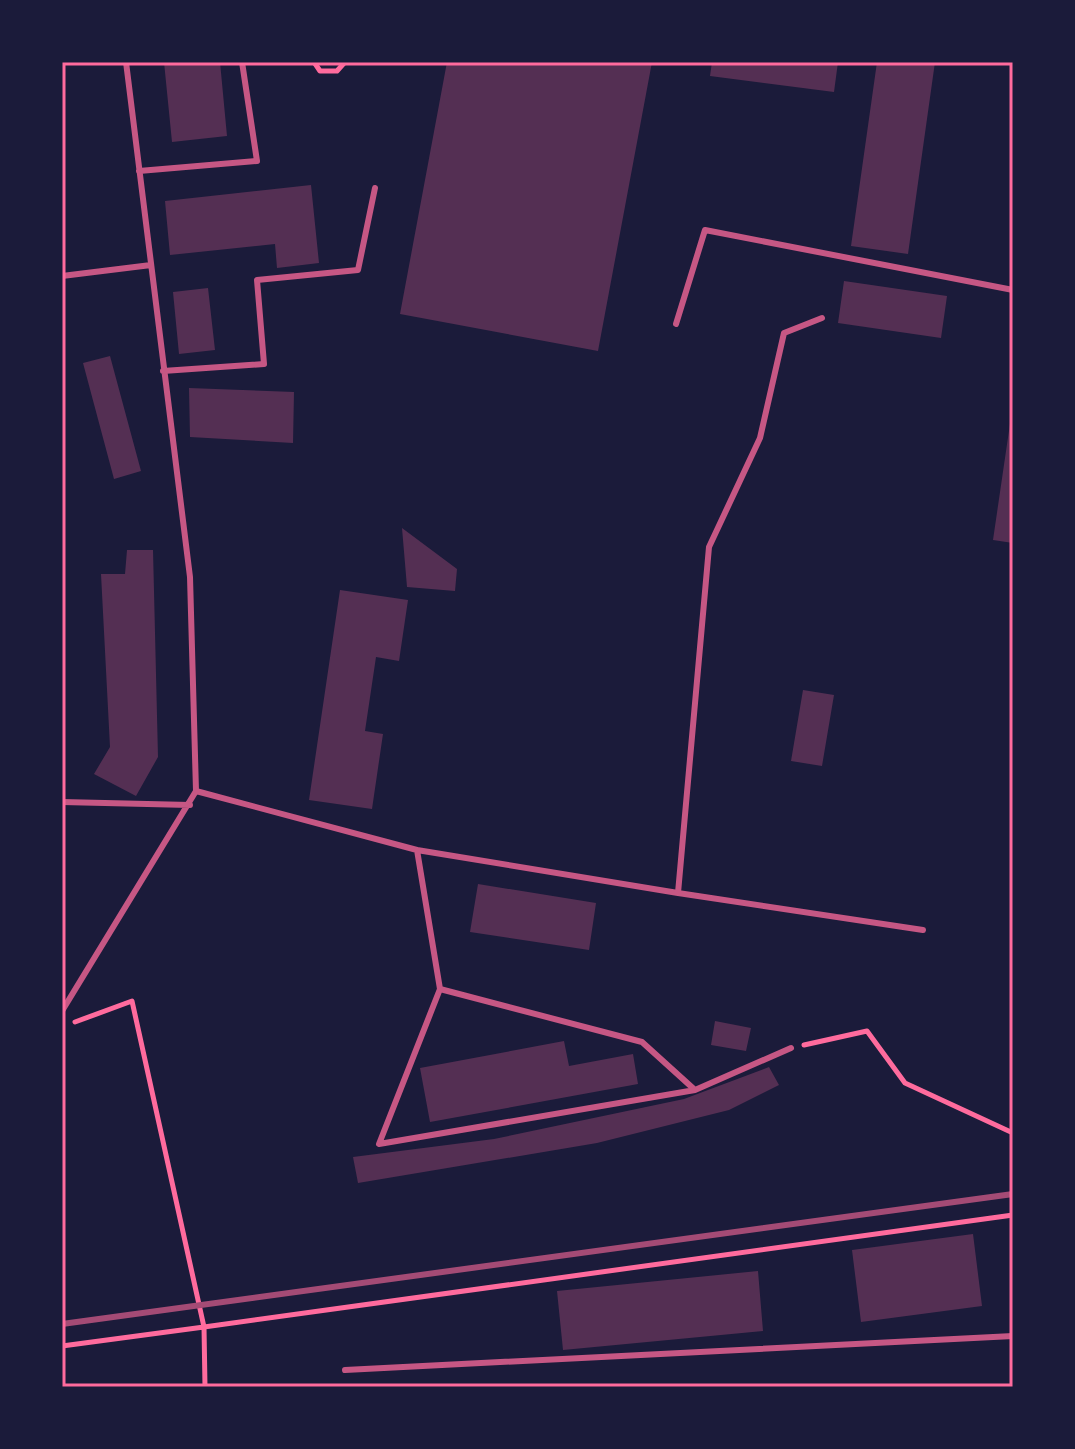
<svg xmlns="http://www.w3.org/2000/svg" width="1075" height="1449" viewBox="0 0 1075 1449" font-family="'Work Sans',sans-serif">
	<style>
		.building { fill: #542f53 }
		.lines { fill: none; stroke-linecap: round; stroke-linejoin: round }
		.path { stroke: #ff6b9d; stroke-width: 5 }
		.service { stroke: #c65784; stroke-width: 6 }
		.rail { stroke: #a44b75; stroke-width: 6 }
		.neatline { fill: none; stroke: #ff6b9d; stroke-width: 3 }
	</style>
	<rect width="100%" height="100%" fill="#1b1b3a"/>
	<!-- building -->
	<path class="building" d="M164,62H220L227,136L172,142Z
		M447,62H652L598,351L400,314Z
		M712,62H838L834,92L710,76Z
		M877,62H935L908,254L851,246Z
		M311,185L319,263L277,268L275,244L170,255L165,201Z
		M844,281L947,296L941,338L838,323Z
		M208,288L215,350L179,354L173,292Z
		M110,356L141,471L114,479L83,363Z
		M189,388L294,392L293,443L190,437Z
		M1011,417H1013V543L993,540Z
		M402,528L457,569L455,591L407,587Z
		M127,550H153L158,757L136,796L94,774L110,747L101,574H125Z
		M340,590L408,600L399,661L376,657L365,731L383,734L372,809L309,800Z
		M803,690L834,695L822,766L791,761Z
		M478,884L596,903L589,950L470,932Z
		M715,1021L751,1028L746,1051L711,1045Z
		M564,1041L569,1066L633,1054L638,1084L430,1122L420,1068Z
		M769,1067L779,1085L729,1110L597,1143L358,1183L353,1157L494,1139L684,1099Z
		M973,1234L982,1306L861,1322L852,1250Z
		M758,1271L763,1331L563,1350L557,1291Z"/>
	<g class="lines">
		<!-- path -->
		<path class="path" d="M314,62L320,71H337L345,62
			M75,1022L132,1001L204,1327L1013,1215
			M804,1045L867,1031L905,1083L1013,1133
			M62,1346L204,1327L205,1387"/>
		<!-- service -->
		<path class="service" d="M139,171L257,161L242,62
			M62,276L151,265
			M676,324L705,230L1013,290
			M163,371L264,364L257,280L358,270L375,188
			M196,791L417,850L440,989L379,1144L695,1090L642,1042L440,989
			M62,802L190,805
			M417,850L678,893L709,547L760,438L784,333L822,318
			M678,893L923,930
			M62,1011L196,791L190,577L126,62
			M695,1090L791,1048
			M345,1370L1013,1336"/>
		<!-- rail -->
		<path class="rail" d="M62,1324L1013,1194"/>
	</g>
	<!-- border -->
	<rect width="1075" height="1449" fill="none" stroke="#1b1b3a" stroke-width="128"/>
	<rect x="64" y="64" width="947" height="1321" class="neatline"/>
</svg>
